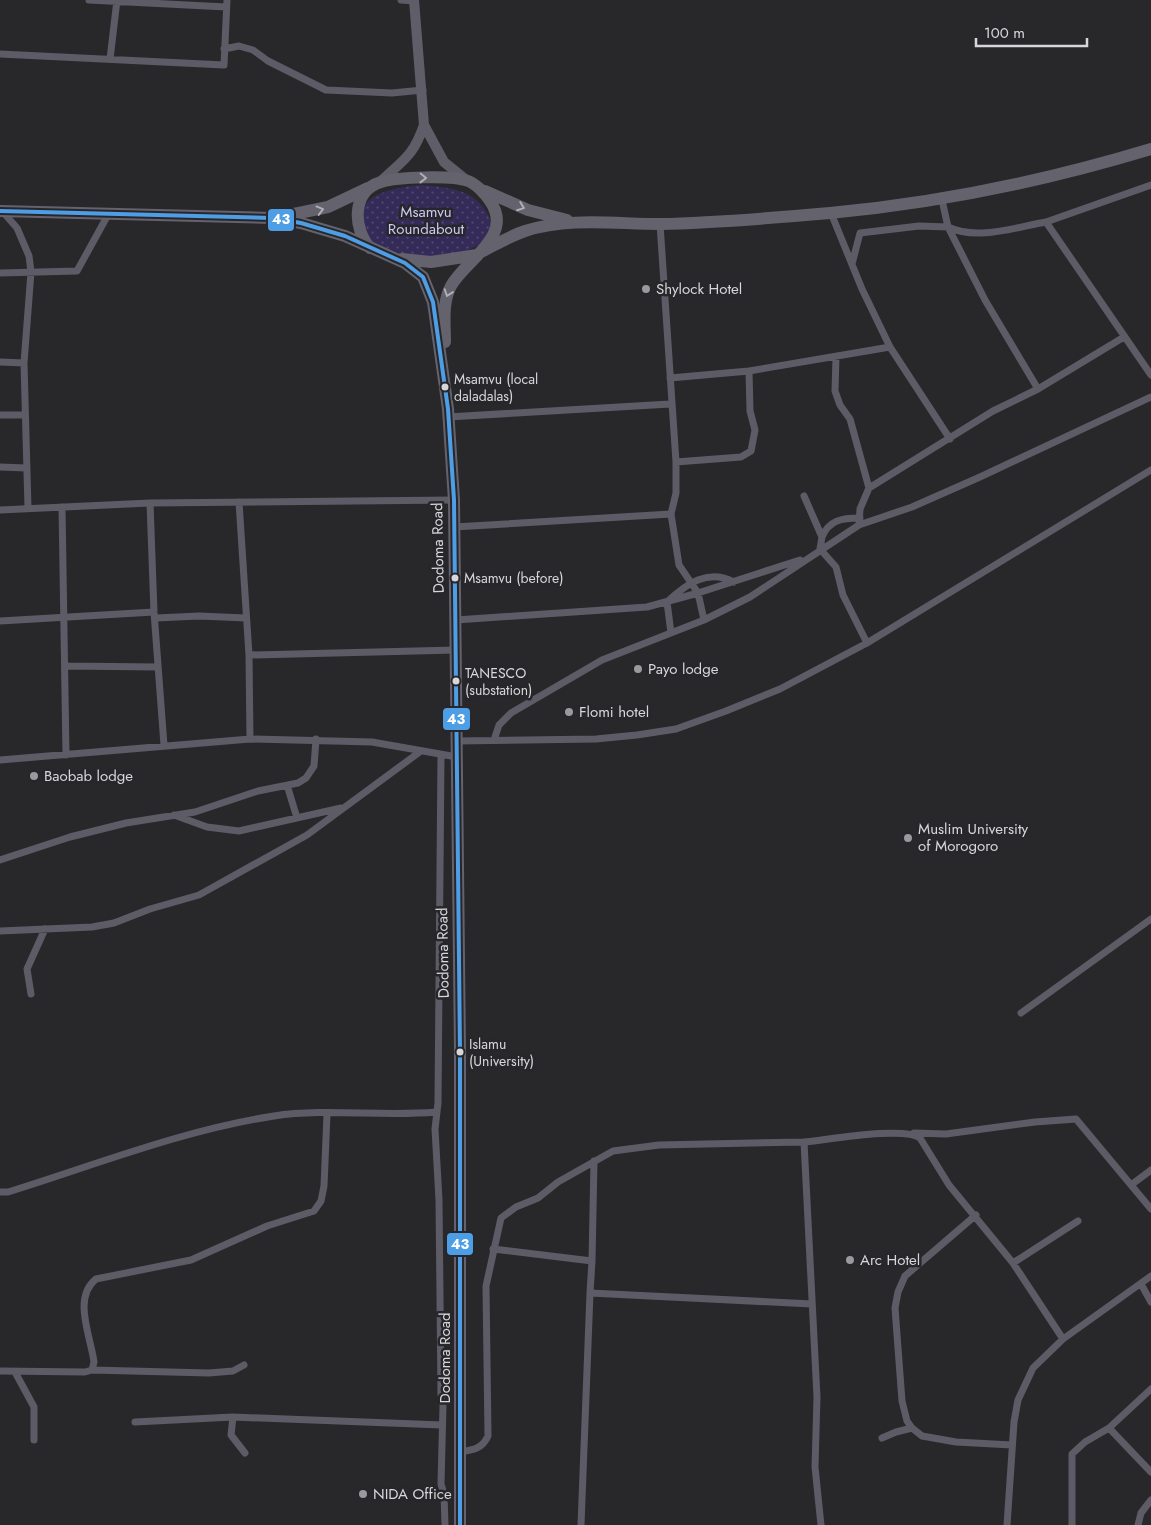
<svg xmlns="http://www.w3.org/2000/svg" width="1151" height="1525" viewBox="0 0 1151 1525" font-family="Jost,sans-serif">
	<style>
		.park { fill: url(#park-dots) }
		.lines { fill: none; stroke-linecap: round; stroke-linejoin: round }
		.street { stroke: #5d5b66; stroke-width: 7 }
		.secondary { stroke: #5f5e68; stroke-width: 10 }
		.highway { stroke: #64626d; stroke-width: 12 }
		.bus-1-casing { stroke: #27272b; stroke-width: 8 }
		.bus-1 { stroke: #4d9ee5; stroke-width: 4 }
		.oneway { stroke: #afaeb3 }
		.poi-dot { fill: #9a9a9c; stroke: #27272b; stroke-width: 2 }
		.bus-dot { fill: #d7d7d9; stroke: #27272b; stroke-width: 2 }
		.labels { text-anchor: middle; dominant-baseline: central; stroke-width: 5; stroke-linejoin: round; paint-order: stroke }
		.bus-label { font-size: 14px; fill: #d7d7d9; stroke: #27272b; text-anchor: start }
		.park-label { font-size: 15px; fill: #ccc7f1; stroke: #27272b }
		.poi-label { font-size: 15px; fill: #d7d7d9; stroke: #27272b; text-anchor: start }
		.street-label { font-size: 15px; fill: #d7d7d9; stroke: #27272b }
		.line-badge { stroke: #27272b; stroke-width: 2 }
		.badge-label { font-size: 14px; text-anchor: middle; font-weight: bold; fill: #fff }
	</style>
	<defs>
		<pattern id="park-dots" width="8" height="8" patternUnits="userSpaceOnUse" patternTransform="scale(1.25)"><rect width="8" height="8" fill="#352b59"/><path d="M2 2h.1M6 6h.1" fill="none" stroke="#524970" stroke-width="1.8" stroke-linecap="round"/></pattern>
	</defs>
	<rect width="100%" height="100%" fill="#28282a"/>
	<!-- park -->
	<path class="park" d="M421,185C444,187 471,188 485,210C491,218 492,226 487,235C473,263 398,260 375,244C368,239 367,232 364,224C353,192 401,187 421,185Z"/>
	<g class="lines">
		<!-- street -->
		<path class="street" d="M89,0L226,7
			M401,0L414,1
			M224,49L239,46L253,50L268,61L326,90L392,93L423,90
			M0,54L224,65L227,0
			M110,59L117,0
			M942,200L948,227C977,241 1016,227 1046,222L1151,375
			M3,212L17,228L29,256L31,272L24,363L28,508
			M831,213L862,289L890,347L950,439
			M1046,222L1151,185
			M660,224L676,462V493L671,514L679,565L698,593L704,620
			M852,264L860,233L919,226L948,227L985,300L1038,389
			M0,273L77,271L109,213
			M836,357L835,391L840,405L850,419L869,488L860,509L859,525
			M0,362L24,363
			M670,378L749,371L890,347
			M0,415H25
			M448,417L670,404
			M676,462L741,457L751,451L755,430L750,411L749,371
			M0,467L26,468
			M869,488L993,411L1038,389L1124,337
			M804,496L822,537L820,549L836,567L843,595L867,643
			M239,502L249,655L250,739
			M150,503L154,612L164,745
			M62,507L66,755
			M0,510L150,503L454,500
			M454,527L671,514
			M822,537C829,520 842,518 860,518
			M156,618L199,616L246,618
			M456,620L647,607L698,593L800,560
			M0,621L154,612
			M671,633L667,602C686,584 708,568 734,582
			M249,655L456,650
			M65,666L158,667
			M494,740L499,725L511,713L602,660L704,620L750,597L859,525L912,507L980,477L1151,397
			M457,741L596,739L637,735L676,729L726,711L780,689L867,643L1151,470
			M441,755L438,1103L435,1129L439,1200L441,1394L443,1406L441,1484L444,1494L445,1525
			M0,760L250,739L372,742L457,757
			M287,785L297,818
			M174,815L207,827L239,831L341,808
			M0,860L70,837L126,823L195,812L258,791L298,783L306,778L314,766L316,739
			M0,931L92,927L114,923L150,909L199,895L307,835L421,751
			M31,994L27,969L45,929
			M1021,1013L1151,919
			M914,1133L946,1134L1035,1122L1076,1119L1151,1209
			M804,1142C827,1140 904,1126 920,1138L949,1185L1013,1263L1063,1339
			M1131,1185L1151,1170
			M0,1192H8C95,1165 183,1130 274,1116C327,1108 383,1117 436,1112
			M976,1215L905,1276L898,1292L895,1308L902,1401L907,1421L912,1428L922,1436L956,1442L1012,1445
			M493,1249L592,1261L590,1293L812,1304
			M592,1261L594,1161
			M1013,1263L1078,1221
			M1141,1284L1151,1302
			M92,1370L209,1373L233,1371L244,1365
			M0,1371L85,1372L92,1370L94,1362C91,1337 72,1298 96,1279L191,1260L267,1226L314,1211L321,1201L324,1186L327,1114
			M15,1372L34,1407V1440
			M1151,1389L1109,1428L1151,1472
			M233,1417L442,1425
			M135,1422L233,1417L231,1435L245,1453
			M882,1438L896,1432L912,1428
			M460,1452C473,1450 482,1449 488,1436L486,1286L501,1218L516,1207L538,1198L558,1182L613,1151L659,1145L804,1142L817,1397L815,1467L821,1525
			M581,1525L590,1293
			M1007,1525L1014,1422L1018,1400L1033,1368L1063,1339L1151,1276
			M1072,1525V1454L1085,1442L1109,1428
			M1138,1525L1141,1513L1151,1500"/>
		<!-- secondary -->
		<path class="secondary" d="M414,0L424,125L444,162L465,179
			M380,182C403,160 413,157 424,125"/>
		<!-- highway -->
		<path class="highway" d="M485,191L528,210L567,220
			M0,211L272,218L301,223L345,236L405,263L423,277L433,302L448,409L454,500L460,1052V1525
			M284,216L328,207L368,188
			M370,248C353,229 351,191 381,182C397,177 452,175 468,181C476,184 486,194 490,201C515,236 465,260 451,286C442,302 445,324 445,342
			M481,252C495,245 510,236 525,231C569,217 615,224 660,224C716,223 773,218 830,213C940,203 1045,181 1151,149
			M402,259L431,262L477,255"/>
		<defs>
			<path id="bus-1" d="M0,211L272,218L301,223L345,236L405,263L423,277L433,302L448,409L454,500L460,1052V1525"/>
		</defs>
		<!-- bus-1 casing -->
		<use href="#bus-1" class="bus-1-casing"/>
		<!-- bus-1 -->
		<use href="#bus-1" class="bus-1"/>
	</g>
	<!-- one-way arrows -->
	<defs><path id="oneway-chevron" d="M-2-3.5L2.5 0L-2 3.5" fill="none" stroke-width="1.6" stroke-linecap="round" stroke-linejoin="round" transform="scale(1.25)"/></defs>
	<g class="oneway">
		<use href="#oneway-chevron" transform="translate(423 178) rotate(1)"/>
		<use href="#oneway-chevron" transform="translate(521 207) rotate(21)"/>
		<use href="#oneway-chevron" transform="translate(320 210) rotate(-15)"/>
		<use href="#oneway-chevron" transform="translate(448 293) rotate(109)"/>
	</g>
	<!-- markers -->
	<g class="poi-dot">
		<circle cx="646" cy="289" r="5"/>
		<circle cx="638" cy="669" r="5"/>
		<circle cx="569" cy="712" r="5"/>
		<circle cx="34" cy="776" r="5"/>
		<circle cx="908" cy="838" r="5"/>
		<circle cx="850" cy="1260" r="5"/>
		<circle cx="363" cy="1494" r="5"/>
	</g>
	<g class="bus-dot">
		<circle cx="445" cy="387" r="4.5"/>
		<circle cx="455" cy="578" r="4.5"/>
		<circle cx="456" cy="681" r="4.5"/>
		<circle cx="460" cy="1052" r="4.5"/>
	</g>
	<g class="labels">
		<!-- bus labels -->
		<g class="bus-label">
			<text x="454" y="379">Msamvu (local<tspan x="454" dy="17">daladalas)</tspan></text>
			<text x="464" y="578">Msamvu (before)</text>
			<text x="465" y="673">TANESCO<tspan x="465" dy="17">(substation)</tspan></text>
			<text x="469" y="1044">Islamu<tspan x="469" dy="17">(University)</tspan></text>
		</g>
		<!-- park labels -->
		<g class="park-label">
			<text x="426" y="212">Msamvu<tspan x="426" dy="17">Roundabout</tspan></text>
		</g>
		<!-- poi labels -->
		<g class="poi-label">
			<text x="656" y="289">Shylock Hotel</text>
			<text x="648" y="669">Payo lodge</text>
			<text x="579" y="712">Flomi hotel</text>
			<text x="44" y="776">Baobab lodge</text>
			<text x="918" y="829">Muslim University<tspan x="918" dy="17">of Morogoro</tspan></text>
			<text x="860" y="1260">Arc Hotel</text>
			<text x="373" y="1494">NIDA Office</text>
		</g>
		<!-- street labels -->
		<g class="street-label">
			<text transform="translate(438 548) rotate(-91)">Dodoma Road</text>
			<text transform="translate(443 953) rotate(-91)">Dodoma Road</text>
			<text transform="translate(445 1358) rotate(-90)">Dodoma Road</text>
		</g>
	</g>
	<g class="line-badge">
		<rect x="267" y="208" width="28" height="24" rx="5" fill="#4d9ee5"/>
		<rect x="442" y="707" width="29" height="24" rx="5" fill="#4d9ee5"/>
		<rect x="446" y="1232" width="28" height="24" rx="5" fill="#4d9ee5"/>
	</g>
	<g class="badge-label">
		<text x="281" y="224">43</text>
		<text x="456" y="724">43</text>
		<text x="460" y="1249">43</text>
	</g>
	<!-- scale -->
	<path d="M976 38v8h111v-8" fill="none" stroke="#d7d7d9" stroke-width="2.5"/>
	<text x="984" y="38" font-size="15" fill="#d7d7d9" stroke="#27272b" stroke-width="4" paint-order="stroke">100 m</text>
</svg>
